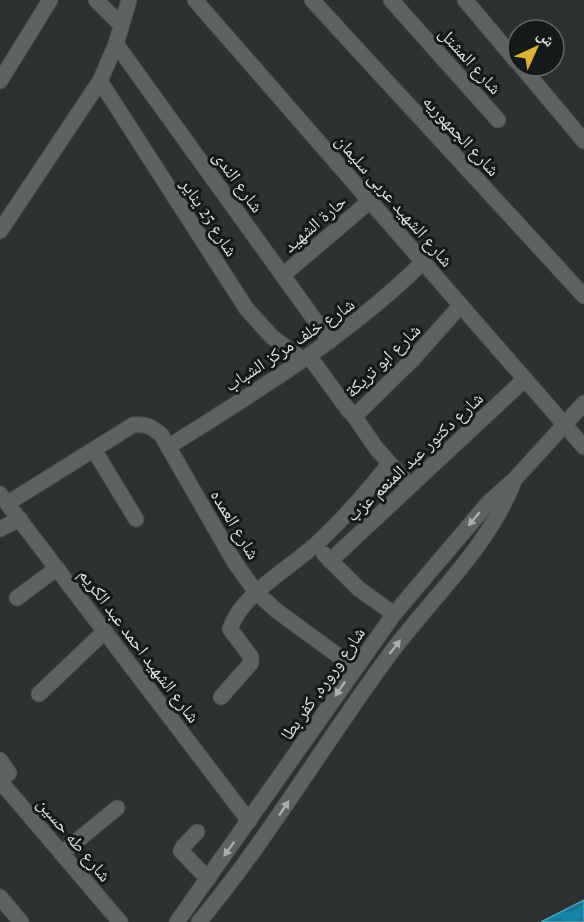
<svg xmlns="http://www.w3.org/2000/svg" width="584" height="922" viewBox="0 0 584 922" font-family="'Playfair Display','Noto Naskh Arabic',serif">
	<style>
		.water { fill: url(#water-waves); stroke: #4e9fb7; stroke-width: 1.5 }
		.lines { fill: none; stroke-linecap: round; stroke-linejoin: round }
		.minor-casing { stroke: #484d4c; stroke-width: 17 }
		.tertiary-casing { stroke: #484d4c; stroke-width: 17 }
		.minor { stroke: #5c6362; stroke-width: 15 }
		.tertiary { stroke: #5c6362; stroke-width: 15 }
		.oneway { fill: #a8adad }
		.labels { text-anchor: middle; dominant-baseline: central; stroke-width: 6; stroke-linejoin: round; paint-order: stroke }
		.street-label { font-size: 18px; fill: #dbdfdf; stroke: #161919 }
	</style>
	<defs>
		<pattern id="water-waves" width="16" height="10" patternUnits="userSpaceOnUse" patternTransform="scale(1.5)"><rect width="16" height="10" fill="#1283a6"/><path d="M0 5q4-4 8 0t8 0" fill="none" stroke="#25697e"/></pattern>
	</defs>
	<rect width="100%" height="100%" fill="#2c3231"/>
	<!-- water -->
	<path class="water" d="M584,900V922H541Z"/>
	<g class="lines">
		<defs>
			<path id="minor" d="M96,0L121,25
				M195,0L584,447
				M312,0L584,296
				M391,0L498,120
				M465,0L518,63
				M116,44L330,341
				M521,66L584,141
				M0,81L50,0
				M100,81L246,308L272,337L303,360
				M0,231L100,81L116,44L129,0
				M283,275L370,201
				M309,356L349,411L358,413L412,360L461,305
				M352,413L376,448L410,486
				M168,447C258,390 347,337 423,262
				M94,450L136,519
				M0,494L249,821
				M8,503L133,425C146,424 152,426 162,436L235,563L256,592L277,611L355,668
				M0,529L20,519
				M324,554L359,589L394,614
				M330,561L525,379
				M17,598L57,568
				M39,694L105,631
				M221,697L251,663V657L230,629C241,595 288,569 314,546C342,521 366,493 389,464
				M0,760L9,773L0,781
				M0,781L120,922
				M197,832L183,847L181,851L208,879
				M62,853L117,808
				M0,897L21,922"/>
			<path id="tertiary" d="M177,922L394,614L489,502L515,479L584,403
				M199,922C268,839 323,745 387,658C429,600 488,549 514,481"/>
		</defs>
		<!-- minor casing -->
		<use href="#minor" class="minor-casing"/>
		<!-- tertiary casing -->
		<use href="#tertiary" class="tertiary-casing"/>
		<!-- minor -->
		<use href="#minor" class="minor"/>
		<!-- tertiary -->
		<use href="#tertiary" class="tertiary"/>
	</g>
	<!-- one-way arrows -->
	<defs><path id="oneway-solid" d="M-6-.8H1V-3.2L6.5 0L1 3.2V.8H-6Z" transform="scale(1.5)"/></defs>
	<g class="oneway">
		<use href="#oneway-solid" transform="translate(474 519) rotate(130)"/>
		<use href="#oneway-solid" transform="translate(395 647) rotate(-52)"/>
		<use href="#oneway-solid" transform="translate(340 689) rotate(124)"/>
		<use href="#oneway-solid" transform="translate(284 808) rotate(-56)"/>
		<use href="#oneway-solid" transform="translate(229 849) rotate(126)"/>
	</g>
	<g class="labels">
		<!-- street labels -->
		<g class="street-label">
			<text transform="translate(471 60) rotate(48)">شارع المشتل</text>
			<text transform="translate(462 135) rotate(47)">شارع الجمهوريه</text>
			<text transform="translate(239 181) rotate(54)">شارع الندى</text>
			<text transform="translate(395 200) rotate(49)">شارع الشهيد عربى سليمان</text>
			<text transform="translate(210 217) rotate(57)">شارع 25 يناير</text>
			<text transform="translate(314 223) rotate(-41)">حارة الشهيد</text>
			<text transform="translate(289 344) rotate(-34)">شارع خلف مركز الشباب</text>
			<text transform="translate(382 360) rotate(-44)">شارع ابو تريكة</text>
			<text transform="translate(414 456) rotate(-43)">شارع دكتور عبد المنعم عزب</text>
			<text transform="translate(236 524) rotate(59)">شارع العمده</text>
			<text transform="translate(140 645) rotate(53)">شارع الشهيد احمد عبد الكريم</text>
			<text transform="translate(322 683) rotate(-55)">شارع وروره, كفر بطا</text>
			<text transform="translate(75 839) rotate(50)">شارع طه حسين</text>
		</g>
	</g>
	<!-- north arrow -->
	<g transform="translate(536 48) rotate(45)"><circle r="28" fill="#161919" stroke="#656868" stroke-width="1.5"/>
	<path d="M0-4.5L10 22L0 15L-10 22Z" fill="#dab333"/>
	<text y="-9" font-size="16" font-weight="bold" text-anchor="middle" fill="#dbdfdf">ش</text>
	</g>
</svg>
